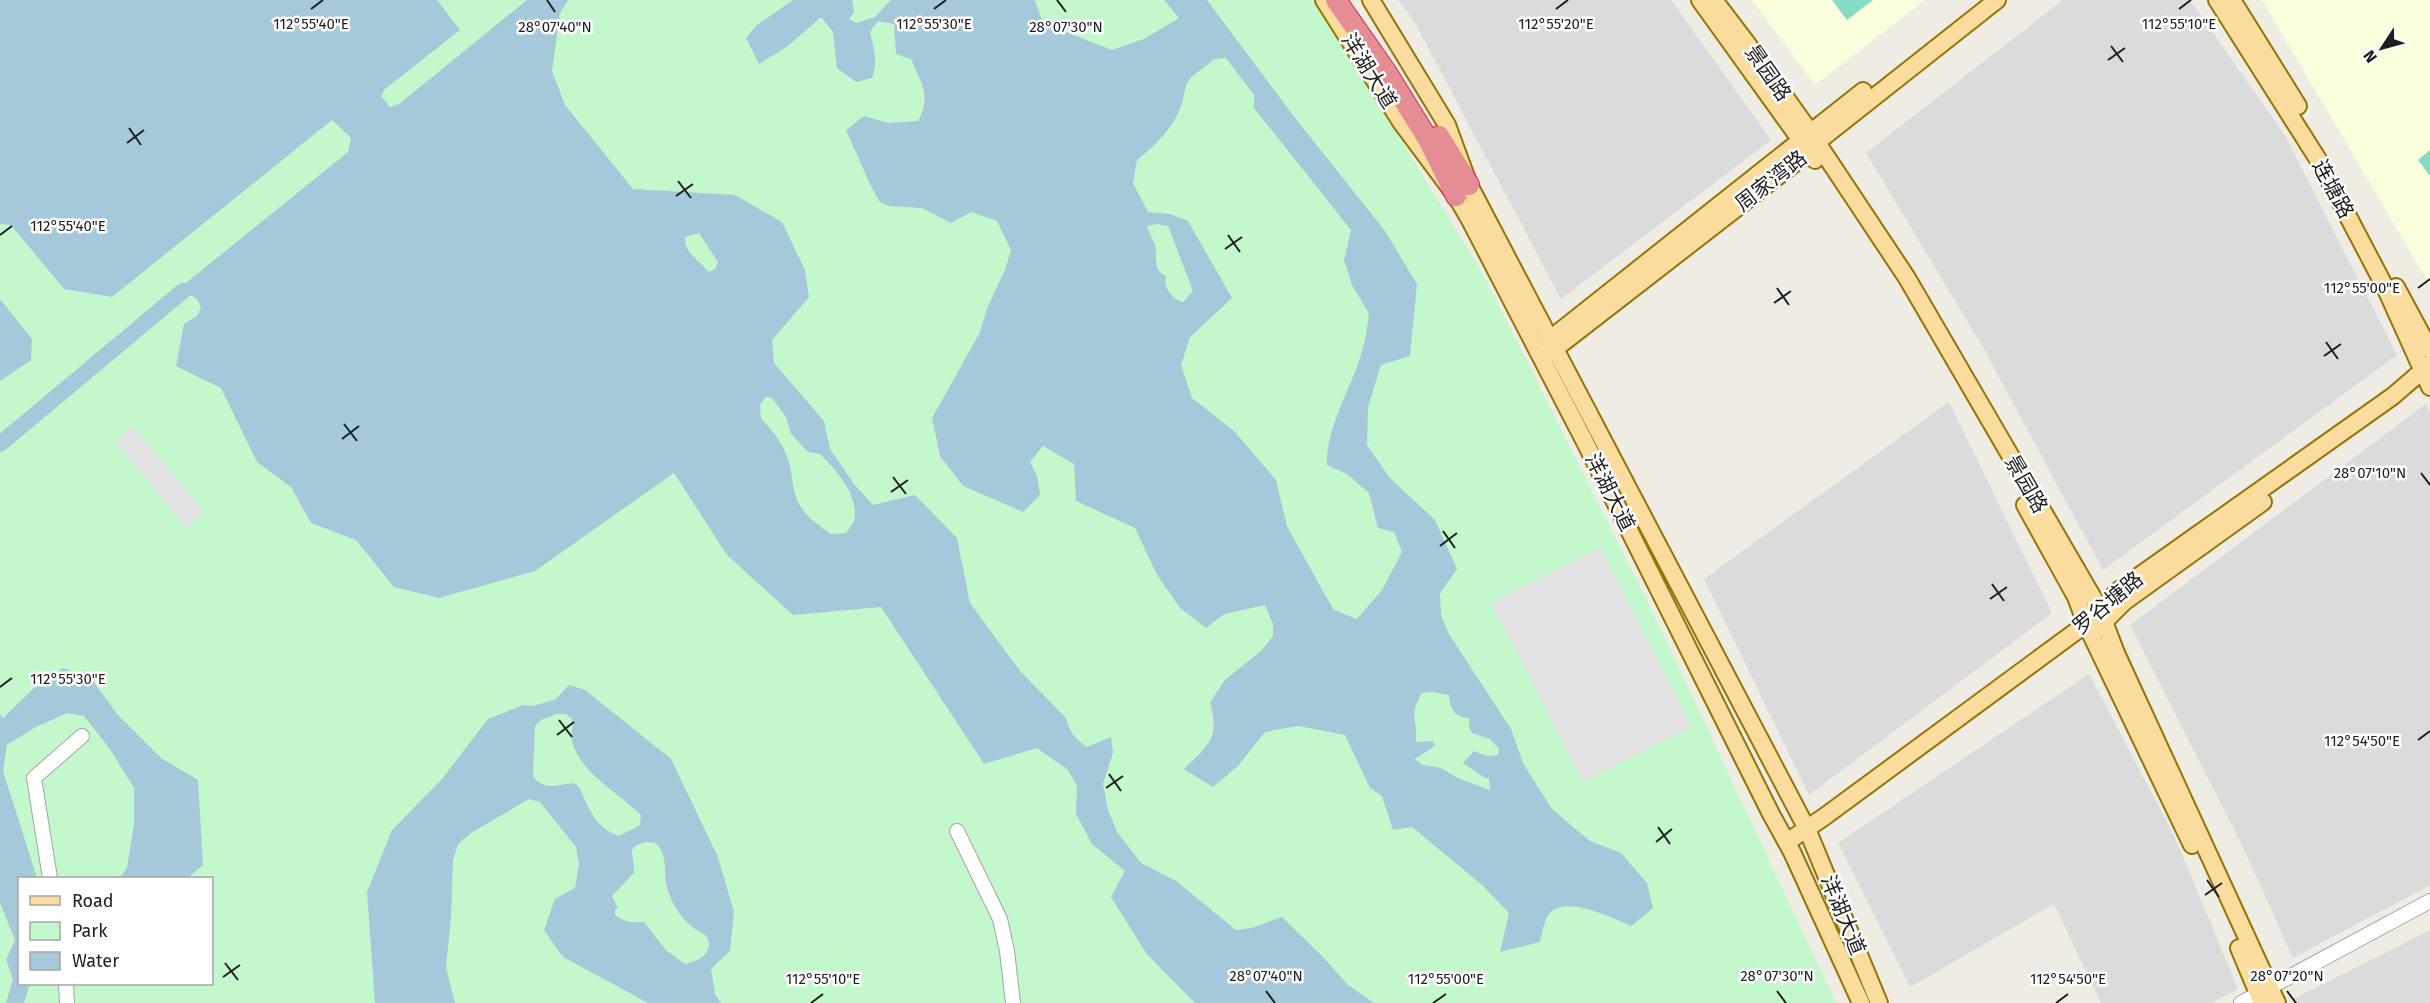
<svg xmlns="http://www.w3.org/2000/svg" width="2430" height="1003" viewBox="0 0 2430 1003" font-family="'Fira Sans','Noto Sans SC',sans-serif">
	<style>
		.residential { fill: #dcdbdb }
		.education { fill: #fafedd }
		.park { fill: #c2f8cc; fill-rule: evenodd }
		.pitch { fill: #84dcc4 }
		.parking { fill: #e2e2e2 }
		.water { fill: #a5c9db; fill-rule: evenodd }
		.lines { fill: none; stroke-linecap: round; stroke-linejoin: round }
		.river { stroke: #a5c9db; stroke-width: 16 }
		.minor-casing { stroke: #a5a5a5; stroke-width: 16 }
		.major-casing { stroke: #947404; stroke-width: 20 }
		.highway-casing { stroke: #d52850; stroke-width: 22 }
		.minor { stroke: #fff; stroke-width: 14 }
		.major { stroke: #f9dc9e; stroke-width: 16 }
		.highway { stroke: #e48d94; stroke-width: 20 }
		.ticks { fill: none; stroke: #1e1e1e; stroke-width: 2 }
		.labels { text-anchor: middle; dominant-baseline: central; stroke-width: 5; stroke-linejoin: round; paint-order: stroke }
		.street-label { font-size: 21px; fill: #1e1e1e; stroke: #fff }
		.ticks-label { font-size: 15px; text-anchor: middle; fill: #1e1e1e; stroke: #fff; stroke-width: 5; stroke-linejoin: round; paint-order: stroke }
	</style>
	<rect width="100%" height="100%" fill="#efece4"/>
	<!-- residential -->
	<path class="residential" d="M1398,0H1671L1771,140L1561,299L1414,21Z
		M2063,0H2190L2284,134L2397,355L2103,570L1984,349L1866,153Z
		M1949,402L2052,613L1809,795L1704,579Z
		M2426,404L2430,412V885L2293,958L2242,845L2130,625Z
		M2089,674L2174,835L2238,989L2211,1003H2101L2054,904L1910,987L1838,843Z
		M2430,930V1003H2294L2293,999Z"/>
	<!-- education -->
	<path class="education" d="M1752,0H1925L1815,85Z
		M2262,0H2430V285Z"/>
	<!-- park -->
	<path class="park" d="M0,0H1312L1338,37L1482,272L1650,606L1836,1003H0ZM20,878H212V984H20Z"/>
	<!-- pitch -->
	<path class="pitch" d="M1832,0H1873L1847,20Z
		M2430,150V176L2418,160Z"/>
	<!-- parking -->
	<path class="parking" d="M133,426L205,512L186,528L115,441Z
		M1600,547L1692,727L1583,782L1491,603Z"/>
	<!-- water -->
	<path class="water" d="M0,0H437L460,30L385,89L381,96L390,107L399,104L527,0H568L560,13L552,71L565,105L633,189L735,195L782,222L805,270L809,297L772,340L774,363L824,421L830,449L854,484L873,505L915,495L957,538L970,603L1020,671L1066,718C1069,732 1075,738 1087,747L1111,737L1113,753L1103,784L1108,810L1117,832L1141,863L1176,881L1236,930L1251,928L1282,917L1324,958L1347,984L1374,1003H1195L1146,953L1111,897L1125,871L1092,844L1076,814L1077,786L1068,770L1037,748L984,764L881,607L793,615L727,555L674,473L535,571L439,598L394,587L356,540L311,523L291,487L257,462L221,388L176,366L184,324L197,316L201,307L197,299L183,291L181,287L348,152L351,138L332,120L112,297L64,289L11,225L0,224ZM699,233L718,262L715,269L709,272L690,253L686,246L685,237ZM766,397L772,398L786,417L791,434L808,452L820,454C835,469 860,495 854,521C853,524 848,530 846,533L831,534C822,527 810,520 803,510C793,497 793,482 790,466C786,448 775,432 761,419L760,405Z
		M793,0H852L854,12L849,19L857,23L875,17L891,0H1035L1043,23L1112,50L1144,39L1179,18L1164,0H1207L1292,114L1385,231L1417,284L1410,356L1381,365L1368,407L1367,445L1390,478L1435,520L1457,569L1440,593L1441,615L1449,634L1511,729L1524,765L1552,809L1590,841L1621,853L1647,883L1653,908L1631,926C1612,918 1566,894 1549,914C1544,921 1542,934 1540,942L1500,952L1509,913L1482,885L1412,827L1393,830L1382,796L1370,788L1345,735L1298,726L1265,732L1238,766L1213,787L1184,769C1209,744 1220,739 1210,702L1225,680L1262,650L1273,636V624L1265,605L1224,614L1206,628L1180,608L1157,575L1135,528L1076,501L1074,464L1043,446L1030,462L1037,476L1040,495L1023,512L963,486L940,456L932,418L979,334L988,306L1005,270L1011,250L997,221L971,212L951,223L922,208L889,206L880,202L870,184L846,130L864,116L889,123L918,121C932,96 921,83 911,59L896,54L894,24L878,21L870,32C874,48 878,63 872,78L856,82L837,68L833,32L821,17L788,46L759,64L746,38L757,25ZM1226,58L1254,95V108L1351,230L1344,260L1352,285L1369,314C1367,328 1365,342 1361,355C1350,391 1326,427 1327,465L1347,474L1369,493L1378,528L1394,532L1402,552L1382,590L1357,619L1334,610L1325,595L1287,526L1276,480L1234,431L1192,398L1181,365L1190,337L1232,298L1188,221L1170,214L1148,212L1133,183L1137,160C1155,146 1172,129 1181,107C1184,99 1184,87 1189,80C1193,74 1207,66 1214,59ZM1157,224L1168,226L1193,291L1183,302C1172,299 1163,288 1166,276C1152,270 1158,257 1155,245C1153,239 1149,233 1147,226ZM1433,692L1449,695C1450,709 1454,717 1469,718V727L1472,733L1490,739L1499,749L1498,755L1487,756L1474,751L1463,763L1485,778H1489L1490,790L1458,778L1441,768L1423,765L1415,759L1435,746L1433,741L1416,742C1418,719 1408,716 1422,693Z
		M0,299L32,339L31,360L0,381Z
		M63,668L91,678L117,714L161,758L198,780L203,865L188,878H120L127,868L134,824V788L110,749L84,716L67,713L34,728L7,745L3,771L37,878H20V984H30L24,1003H6L13,979L6,960L15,940L0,903V714L3,718L33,689Z
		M569,685L585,690L671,759L718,857L734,912L730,951L711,969L715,994L721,1003H648L563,957L544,930L555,899L575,888L579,864L576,847L540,802L529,799L471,833L458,844L453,860L451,918L446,967L455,1003H375L367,892L392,830L442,779L488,719L523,705L534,706L556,699ZM557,714H566L572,719C574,727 570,735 572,742C583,776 618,792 641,815L640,825L619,836C595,828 589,808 579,787L574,783C559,785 542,791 533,776L535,726L541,720ZM648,842L656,843C667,855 664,867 666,882C667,890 672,902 676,908C680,915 685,921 691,926C698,932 709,933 709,945C708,957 695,962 685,964L666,950L644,922C633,923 624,922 615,915V909L618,908L612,896L634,873C636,857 622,846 648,842Z"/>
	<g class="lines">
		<!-- river -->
		<path class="river" d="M0,444L183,291"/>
		<defs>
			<path id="minor" d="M957,831L1000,919L1007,951L1013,1003
				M50,878L34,778L82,736
				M66,984L67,1003
				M2241,1003L2430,901"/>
			<path id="major" d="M1324,0L1401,122L1456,196L1470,220L1585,442L1771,814L1792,852L1861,1003
				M1371,0L1447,125L1469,185L1807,829L1879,1003
				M1700,0L1815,160
				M1714,0L1746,42L1810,132L1907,278L2099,608L2116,653L2277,1003
				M2217,0L2319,161L2385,287L2430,387
				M2232,0L2298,106
				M2396,287L2430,350
				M1559,332L1863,91
				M1547,355L1809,152L1816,143L1997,0
				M2025,505L2076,597L2086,624L2192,845
				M2098,628L2124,602L2263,502
				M1787,842L1824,817L2086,624L2118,591L2393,396L2430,364
				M2239,948L2262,1003"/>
			<path id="highway" d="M1336,0L1387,73L1429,141L1456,196
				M1439,136L1469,185"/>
		</defs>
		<!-- minor casing -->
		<use href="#minor" class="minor-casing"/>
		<!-- major casing -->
		<use href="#major" class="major-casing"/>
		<!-- highway casing -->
		<use href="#highway" class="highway-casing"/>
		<!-- minor -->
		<use href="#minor" class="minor"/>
		<!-- major -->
		<use href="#major" class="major"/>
		<!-- highway -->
		<use href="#highway" class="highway"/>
	</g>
	<!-- ticks -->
	<path class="ticks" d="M547,0L555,12M1057,0L1066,12M311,9L323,0M934,9L946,0M1556,9L1568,0M2179,9L2191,0M2111,46L2123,62M2108,60L2125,48M129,128L141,145M127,143L144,130M678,181L691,198M676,196L693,184M0,235L12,226M1228,235L1240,252M1225,249L1242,237M1777,288L1789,305M2418,288L2430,279M1774,303L1791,291M2326,342L2338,359M2324,356L2341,344M344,424L357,441M342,439L359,426M2421,473L2430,485M893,477L906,494M891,492L908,480M1443,531L1455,548M1440,546L1457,533M1992,584L2004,601M1990,599L2007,587M0,687L12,678M559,720L572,737M557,735L574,722M2418,740L2430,731M1109,774L1121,791M1106,788L1123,776M1658,827L1670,844M1656,842L1672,829M2207,880L2219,897M2205,895L2222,883M225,963L238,980M223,977L240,965M1266,991L1275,1003M1777,991L1786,1003M2287,991L2296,1003M811,1003L823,994M1433,1003L1446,994M2056,1003L2068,994"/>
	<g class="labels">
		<!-- street labels -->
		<g class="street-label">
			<text transform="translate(1369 71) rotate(58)">洋湖大道</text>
			<text transform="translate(1768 73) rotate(55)">景园路</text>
			<text transform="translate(1771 181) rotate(-38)">周家湾路</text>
			<text transform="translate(2333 189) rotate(62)">连塘路</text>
			<text transform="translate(2026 484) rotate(60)">景园路</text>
			<text transform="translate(1610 492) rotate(63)">洋湖大道</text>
			<text transform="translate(2108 603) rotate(-40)">罗谷塘路</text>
			<text transform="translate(1843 915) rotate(68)">洋湖大道</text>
		</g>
	</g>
	<g class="ticks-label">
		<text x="311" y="29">112°55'40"E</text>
		<text x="934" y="29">112°55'30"E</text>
		<text x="1556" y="29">112°55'20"E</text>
		<text x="2179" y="29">112°55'10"E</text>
		<text x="555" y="32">28°07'40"N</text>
		<text x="1066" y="32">28°07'30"N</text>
		<text x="68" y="231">112°55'40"E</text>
		<text x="2362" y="293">112°55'00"E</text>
		<text x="2370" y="478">28°07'10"N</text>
		<text x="68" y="684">112°55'30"E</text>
		<text x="2362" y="746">112°54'50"E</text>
		<text x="1266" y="981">28°07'40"N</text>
		<text x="1777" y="981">28°07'30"N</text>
		<text x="2287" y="981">28°07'20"N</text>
		<text x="823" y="984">112°55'10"E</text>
		<text x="1446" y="984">112°55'00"E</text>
		<text x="2068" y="984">112°54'50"E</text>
	</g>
	<!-- legend -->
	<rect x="18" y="877" width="195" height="108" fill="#ffffff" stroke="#a5a5a5" stroke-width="1.5"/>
	<rect x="30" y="896" width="30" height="9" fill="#f9dc9e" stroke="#a5a5a5" stroke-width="1.5"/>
	<text x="72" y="907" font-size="18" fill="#1e1e1e">Road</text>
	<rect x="30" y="922" width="30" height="18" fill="#c2f8cc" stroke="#a5a5a5" stroke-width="1.5"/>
	<text x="72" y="937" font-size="18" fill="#1e1e1e">Park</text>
	<rect x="30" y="952" width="30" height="18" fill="#a5c9db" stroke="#a5a5a5" stroke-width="1.5"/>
	<text x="72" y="967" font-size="18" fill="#1e1e1e">Water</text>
	<!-- north arrow -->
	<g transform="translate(2382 48) rotate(234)" stroke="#ffffff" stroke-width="4.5" paint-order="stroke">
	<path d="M0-4.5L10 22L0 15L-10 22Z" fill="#1e1e1e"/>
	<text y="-9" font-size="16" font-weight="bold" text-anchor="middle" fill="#1e1e1e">N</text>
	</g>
</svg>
